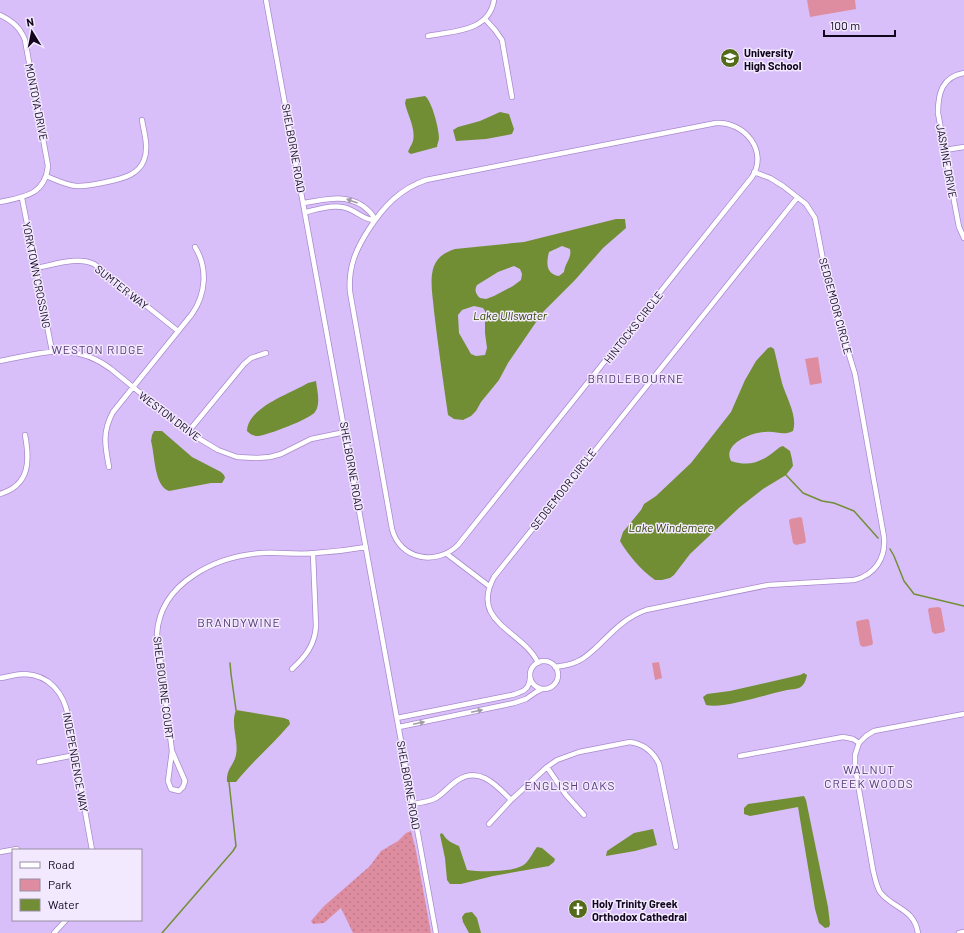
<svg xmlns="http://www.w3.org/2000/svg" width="964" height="933" viewBox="0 0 964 933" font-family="Barlow,sans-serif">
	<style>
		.grass { fill: url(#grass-dots) }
		.park { fill: #dd8d9f }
		.water { fill: #718e34; fill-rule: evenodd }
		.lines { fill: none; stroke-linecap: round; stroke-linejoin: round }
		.stream { stroke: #718e34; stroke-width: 1.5 }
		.minor-casing { stroke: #a989ce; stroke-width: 6 }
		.minor { stroke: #fff; stroke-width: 4.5 }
		.oneway { fill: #a09ba5 }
		.labels { text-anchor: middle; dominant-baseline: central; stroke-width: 3; stroke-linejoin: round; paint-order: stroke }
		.poi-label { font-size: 11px; font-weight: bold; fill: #12061e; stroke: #f2e9ff; text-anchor: start }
		.street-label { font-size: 11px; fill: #12061e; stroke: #f2e9ff }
		.water-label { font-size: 12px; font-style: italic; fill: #344702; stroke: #f2e9ff }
		.neighbourhood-label { font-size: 12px; letter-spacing: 1px; fill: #593b79; stroke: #f2e9ff }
	</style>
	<defs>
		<pattern id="grass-dots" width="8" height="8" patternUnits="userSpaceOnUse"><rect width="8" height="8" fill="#dd8d9f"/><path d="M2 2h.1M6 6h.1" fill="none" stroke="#bd7888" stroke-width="1.8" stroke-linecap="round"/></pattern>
	</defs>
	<rect width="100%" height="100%" fill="#d9bff9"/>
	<!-- grass -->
	<path class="grass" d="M411,831L416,851L431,933H353L341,908L324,923L313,924L311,921L324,906L370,866L381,851L398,841L406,833Z"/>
	<!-- park -->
	<path class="park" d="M807,0H855L856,9L810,17Z
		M818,357L822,383L810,385L805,359Z
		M800,517L802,518L806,541L805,543L796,545L793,543L789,521L790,519Z
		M938,607L941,608L945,630L944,632L935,634L932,632L928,610L929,608Z
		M867,619L869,620L873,643L872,645L863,647L860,645L856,623L857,621Z
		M659,662L662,678L655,680L652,663Z"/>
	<!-- water -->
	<path class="water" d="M425,96C432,101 439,129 439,138C439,141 437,144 437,147L411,154L408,152C409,148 412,145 413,141C416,128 407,114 405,103L406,99Z
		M500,112L509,114L514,129L512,134L486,139L456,141L453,130L458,127L480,121Z
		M616,219H625L626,228L603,248L575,280L543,312L508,363L499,380L481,402L476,411L471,416L463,420L454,419L448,415C443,380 438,346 434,311C433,297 429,279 434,266C438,256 446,252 455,249L524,242ZM562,246L570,249C572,258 565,263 564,272L559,276C546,274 546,263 549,252ZM514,266L520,269L522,274L521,280L513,286L494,296L486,299L480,298C476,294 474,291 477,285L498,272ZM474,306L483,308L485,311V333L487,348L485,355L476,356L471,354L459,333L458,315L462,310Z
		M771,347L774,349C777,360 779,372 782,383C786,397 798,416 793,431C784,436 776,431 766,432C752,432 722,444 731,461C753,468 764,460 780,447L783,446L790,451L792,459L793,466L786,475L763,489L740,507L690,554L674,575L670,578L662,580H655C641,570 628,555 620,541L623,532L641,510L644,504L656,496L691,463L731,412L745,380L756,361L768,348Z
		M316,381C317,390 321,404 315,412C310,419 268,435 258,436C253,436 250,434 247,431C248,407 290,394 308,383Z
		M154,431H162L192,457L221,472L224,475L225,478L222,483H211L169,491C154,486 155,455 151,441L152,435Z
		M804,673L807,675C806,680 804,686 799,688C794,690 788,689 783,691C764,695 724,709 706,705L703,697L707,694L730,691L800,675Z
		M236,710L284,718L289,720L290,724C273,744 253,761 236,782H227C226,769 234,765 236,755C239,740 230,725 236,710Z
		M804,796L806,800L828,907L830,924L829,927L825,928L819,923L815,909L798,807L750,816L744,814V808L748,804Z
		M653,829L657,845L635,851L606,856L607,851L634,833Z
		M441,833L443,834C447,841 452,843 459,846L467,870C481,872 516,873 526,863C530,859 533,852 537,847L542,848L555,859L554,862L549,866L493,876L461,884H450L447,880L445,858L440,835Z
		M472,912L477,918L481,933H469L463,922L462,917L465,913Z"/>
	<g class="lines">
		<!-- stream -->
		<path class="stream" d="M786,475L803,493L822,501L834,503L854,511L878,538
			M890,549L894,556L904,581L914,594L964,606
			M230,663L231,674L236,710
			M162,933L233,851L236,846L229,782"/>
		<defs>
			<path id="minor" d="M266,0L436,933
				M0,15C12,21 20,27 25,40L48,166C45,195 24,197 0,202
				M485,19L495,30L502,40L512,97
				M428,36C453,31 489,32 494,0
				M964,73C942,77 938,93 938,113L955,206L959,227L964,238
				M716,123C744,121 769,151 752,177L458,545C437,566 400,560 392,529L350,292C348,267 356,249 369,229C384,206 400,189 426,180Z
				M945,150L964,147
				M46,176C56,180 66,185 76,186C86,187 120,180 130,175C136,172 142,166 144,160C149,147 144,133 142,120
				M22,198L52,351
				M304,203C324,200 344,193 363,206C369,211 372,213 375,220
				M306,212C319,209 336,203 349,209C359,213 364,220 375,220
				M36,268C54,265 76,256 94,264L178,331
				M0,361C43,353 73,341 111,369L188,432L218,450L237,457L257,458L270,457L281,454L311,439L345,432
				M188,432L244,364L251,358L266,353
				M109,467C105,446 102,432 113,412L192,314C206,294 208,268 195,247
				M0,494C30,485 30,461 25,435
				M447,554L489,586
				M530 675a14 14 0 1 1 28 0a14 14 0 1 1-28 0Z
				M538,663C524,631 469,623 494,577L797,198
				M555,667C562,666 570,665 576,662C585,659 592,651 599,645C613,631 626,617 646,610L768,585L854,580C875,575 886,558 884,537L855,374L828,286L815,218L806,204L783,186L770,178L754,172
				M292,669C305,657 315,645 316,626L313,554
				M0,678C8,677 16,674 25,674C49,675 64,693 68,716L92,850
				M397,718L512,695C522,692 530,690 530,677
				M399,727L514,703L526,699L536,692L542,689
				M172,751L157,634C160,582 217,556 263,553C280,552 298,555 315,553C332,552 349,550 366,547
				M172,751L185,781L183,787L179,791L171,789L168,781Z
				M740,756L843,737L853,739L859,743
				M39,762L75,755
				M547,767L566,795L584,815
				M412,804C420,803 429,802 436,798C444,793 450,785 458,780C480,766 497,786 511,800
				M489,824L511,800L547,767L557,760L579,752L630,742C643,744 653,751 659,764L676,847
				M0,852L17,849
				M54,933L66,920
				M918,933C914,908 893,909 880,892C876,885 875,878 873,870L855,767V755L859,743L866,736L874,731L964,714
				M959,933L964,932"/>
		</defs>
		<!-- minor casing -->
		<use href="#minor" class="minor-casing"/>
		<!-- minor -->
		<use href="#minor" class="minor"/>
	</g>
	<!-- one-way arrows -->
	<defs><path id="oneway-solid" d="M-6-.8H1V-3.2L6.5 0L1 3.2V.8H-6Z"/></defs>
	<g class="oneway">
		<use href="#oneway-solid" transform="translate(352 201) rotate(-160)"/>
		<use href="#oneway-solid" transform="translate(477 711) rotate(-12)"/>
		<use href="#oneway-solid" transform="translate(419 723) rotate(-12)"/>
	</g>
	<!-- icons -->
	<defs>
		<symbol id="school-disc" viewBox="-11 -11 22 22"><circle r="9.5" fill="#536b1b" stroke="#f2e9ff"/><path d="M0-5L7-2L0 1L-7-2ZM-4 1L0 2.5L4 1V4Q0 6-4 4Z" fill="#fff"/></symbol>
		<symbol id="church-disc" viewBox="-11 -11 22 22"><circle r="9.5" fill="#536b1b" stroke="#f2e9ff"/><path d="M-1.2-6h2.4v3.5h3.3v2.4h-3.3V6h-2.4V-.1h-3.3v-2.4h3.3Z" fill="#fff"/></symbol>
	</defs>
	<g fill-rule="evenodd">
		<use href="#school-disc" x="719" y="47" width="22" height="22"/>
		<use href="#church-disc" x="567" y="898" width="22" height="22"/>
	</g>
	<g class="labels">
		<!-- poi labels -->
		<g class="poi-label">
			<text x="744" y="52">University<tspan x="744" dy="13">High School</tspan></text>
			<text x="592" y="903">Holy Trinity Greek<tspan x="592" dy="13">Orthodox Cathedral</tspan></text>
		</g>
		<!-- street labels -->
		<g class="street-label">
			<text transform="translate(37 102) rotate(79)">MONTOYA DRIVE</text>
			<text transform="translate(294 148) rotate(80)">SHELBORNE ROAD</text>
			<text transform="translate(947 161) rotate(80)">JASMINE DRIVE</text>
			<text transform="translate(37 275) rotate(79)">YORKTOWN CROSSING</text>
			<text transform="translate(122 287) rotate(38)">SUMTER WAY</text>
			<text transform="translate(836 306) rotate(75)">SEDGEMOOR CIRCLE</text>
			<text transform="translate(633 327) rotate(-52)">HINTOCKS CIRCLE</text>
			<text transform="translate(170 416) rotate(37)">WESTON DRIVE</text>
			<text transform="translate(352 466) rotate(80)">SHELBORNE ROAD</text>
			<text transform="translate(563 489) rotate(-52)">SEDGEMOOR CIRCLE</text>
			<text transform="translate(164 688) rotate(83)">SHELBOURNE COURT</text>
			<text transform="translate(76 762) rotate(80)">INDEPENDENCE WAY</text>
			<text transform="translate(409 785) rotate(80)">SHELBORNE ROAD</text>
		</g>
		<!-- water labels -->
		<g class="water-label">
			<text x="510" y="315">Lake Ullswater</text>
			<text x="671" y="527">Lake Windemere</text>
		</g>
		<!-- neighbourhood labels -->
		<g class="neighbourhood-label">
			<text x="98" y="349">WESTON RIDGE</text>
			<text x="636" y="378">BRIDLEBOURNE</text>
			<text x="239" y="622">BRANDYWINE</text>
			<text x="869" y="769">WALNUT<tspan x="869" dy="14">CREEK WOODS</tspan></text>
			<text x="570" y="785">ENGLISH OAKS</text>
		</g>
	</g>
	<!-- legend -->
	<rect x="12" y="849" width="130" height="72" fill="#f2e9ff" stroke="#988ea5"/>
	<rect x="20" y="862" width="20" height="6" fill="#ffffff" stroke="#988ea5"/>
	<text x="48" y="869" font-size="12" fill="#12061e">Road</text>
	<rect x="20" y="879" width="20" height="12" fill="#dd8d9f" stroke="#988ea5"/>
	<text x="48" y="889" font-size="12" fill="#12061e">Park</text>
	<rect x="20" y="899" width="20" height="12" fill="#718e34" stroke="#988ea5"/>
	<text x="48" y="909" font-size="12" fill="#12061e">Water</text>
	<!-- north arrow -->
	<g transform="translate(32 32) rotate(350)" stroke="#f2e9ff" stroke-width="3" paint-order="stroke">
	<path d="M0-3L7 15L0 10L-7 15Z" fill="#12061e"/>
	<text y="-6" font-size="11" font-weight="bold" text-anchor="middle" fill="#12061e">N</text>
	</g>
	<!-- scale -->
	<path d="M824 30v6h71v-6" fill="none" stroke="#12061e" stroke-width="2"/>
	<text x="830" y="30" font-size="12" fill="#12061e" stroke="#f2e9ff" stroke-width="3" paint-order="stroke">100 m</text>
</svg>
